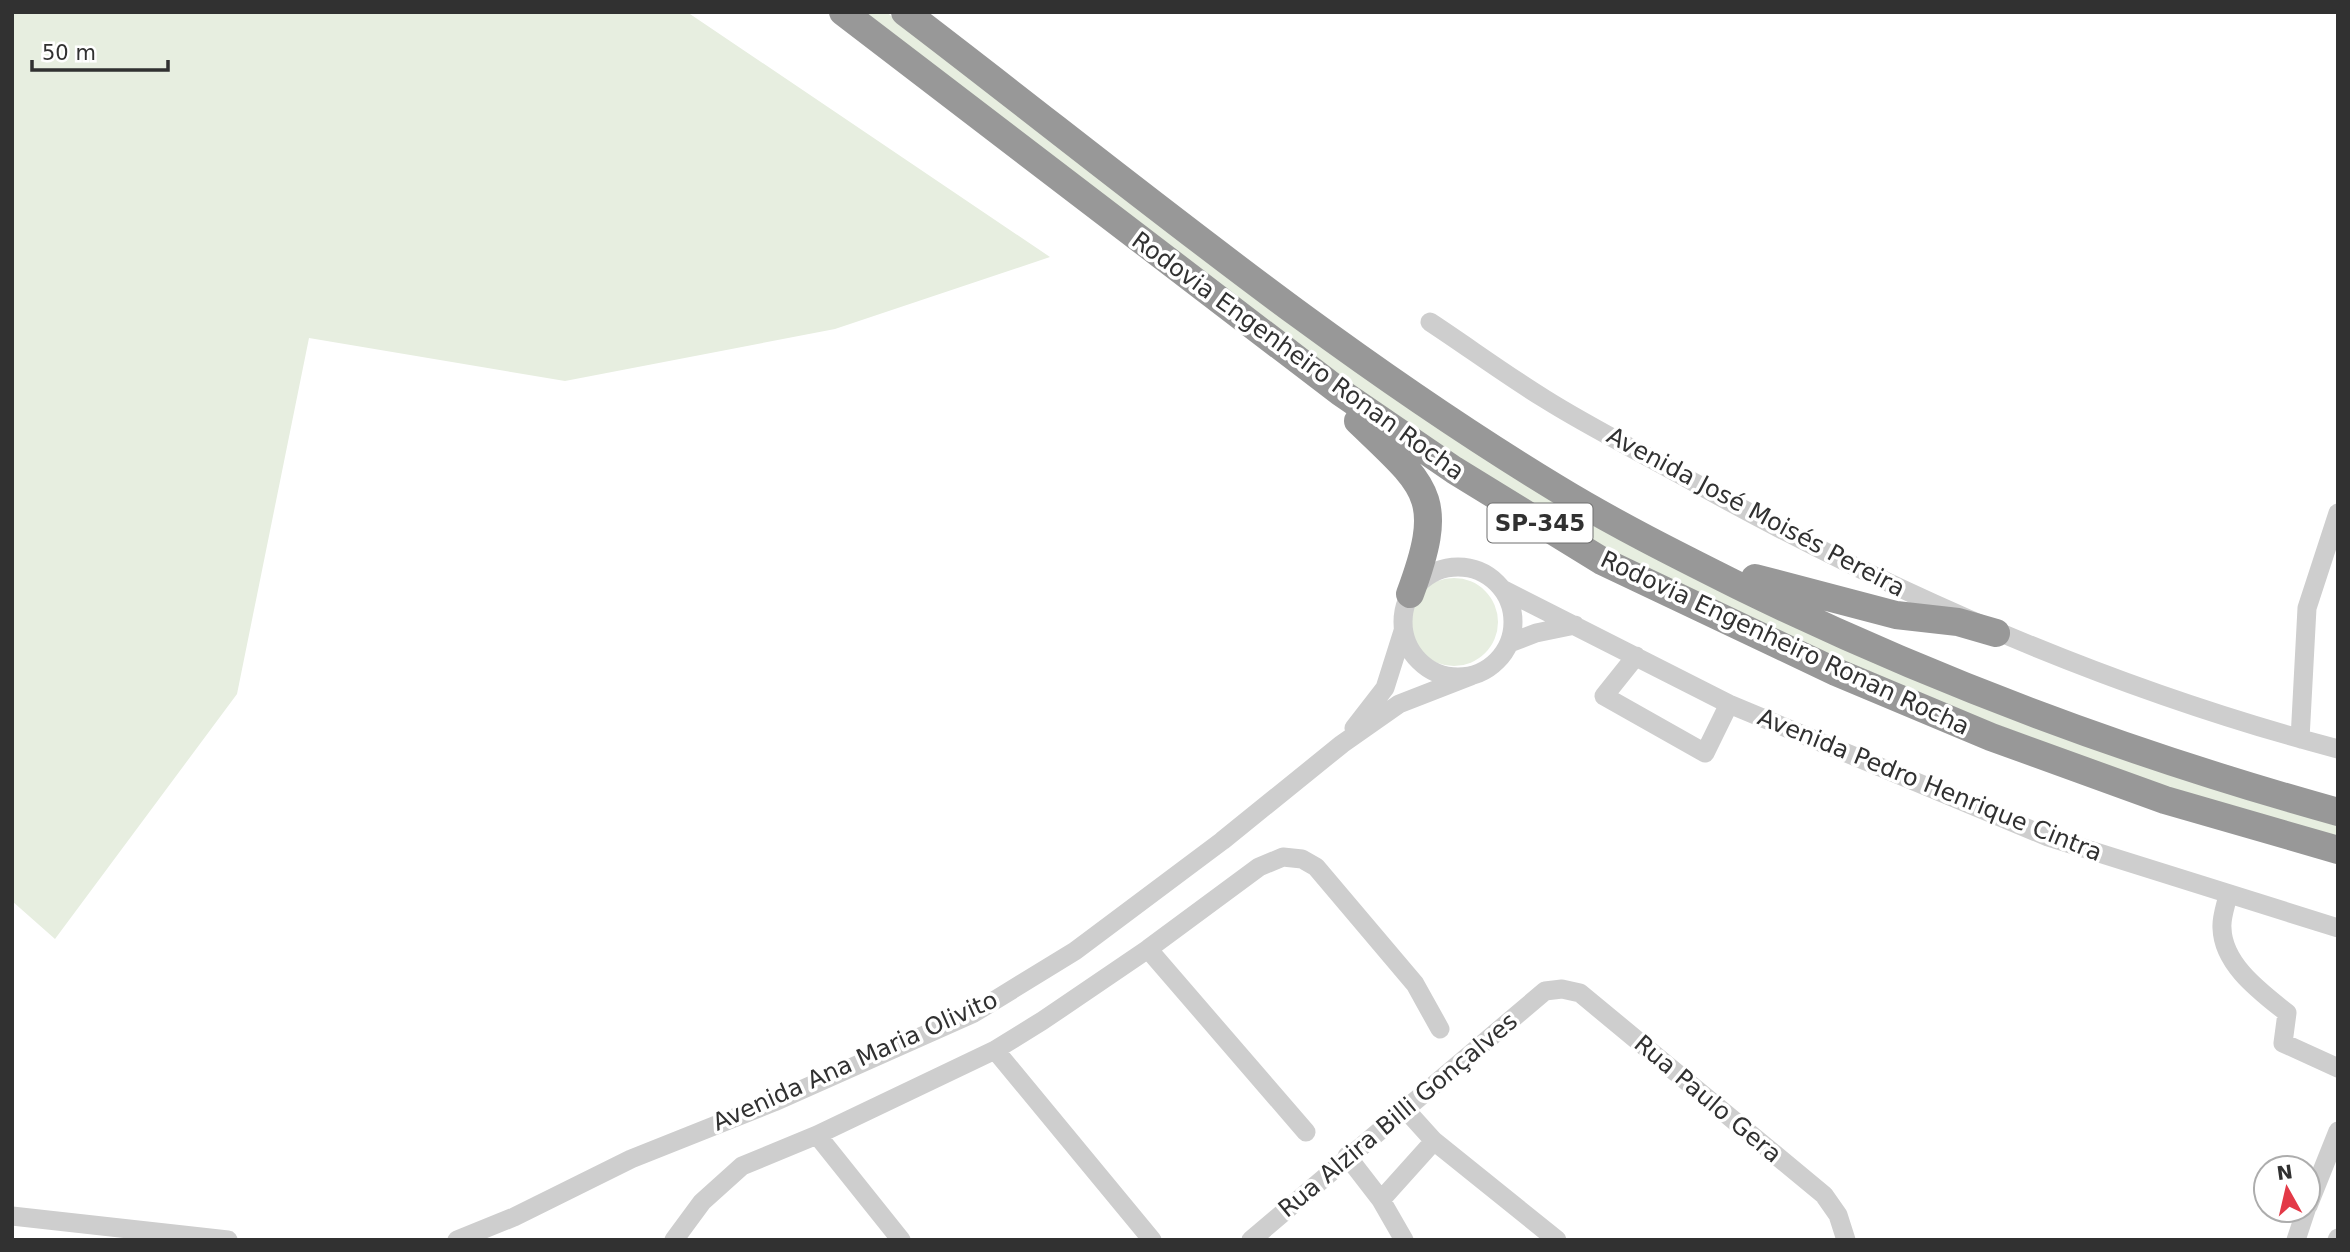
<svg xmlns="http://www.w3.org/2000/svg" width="2350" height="1252" viewBox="0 0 2350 1252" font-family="'DejaVu Sans',sans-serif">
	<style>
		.green { fill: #e7eee0 }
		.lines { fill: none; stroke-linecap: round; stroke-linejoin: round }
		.minor { stroke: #cecece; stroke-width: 19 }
		.highway { stroke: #989898; stroke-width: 28 }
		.labels { text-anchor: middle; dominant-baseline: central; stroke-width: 7; stroke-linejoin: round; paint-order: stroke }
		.shield { fill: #fff; stroke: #6f6f6f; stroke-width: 2 }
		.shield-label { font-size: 23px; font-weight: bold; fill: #313131 }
		.street-label { font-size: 24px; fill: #313131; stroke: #fff }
	</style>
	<rect width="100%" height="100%" fill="#fff"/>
	<!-- green -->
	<path class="green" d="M12,12H687L1050,257L835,329L565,381L309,338L237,694L55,939L12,901Z
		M858,12H886L1172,233L1651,554L2338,822V839L2201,801L1902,689L1636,564L1550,516L1382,408Z
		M1410 622a44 44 0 1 1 88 0a44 44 0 1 1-88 0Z"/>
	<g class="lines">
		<!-- minor -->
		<path class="minor" d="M1430,322C1468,347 1506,375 1545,399C1588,426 1634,449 1679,474C1887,591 2106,688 2338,749
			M1403 622a55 55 0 1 1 110 0a55 55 0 1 1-110 0Z
			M1504,590L1729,704L2048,837L2338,928
			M1510,643L1536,633L1575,625
			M1636,656L1604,696L1705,753L1729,704
			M1354,728L1385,688L1403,631
			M2300,739L2307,608L2338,513
			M2228,895C2226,905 2221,918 2222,928C2223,965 2261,992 2287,1013L2283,1043L2338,1068
			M1148,949L1306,1132
			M995,1050L1152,1240
			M1406,1110L1434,1141L1557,1240
			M817,1135L901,1240
			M1347,1156L1381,1200L1404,1240
			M1381,1200L1434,1141
			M2308,1206L2338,1131
			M12,1216L228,1240
			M457,1240L514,1217L631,1159L774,1102L974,1013L1075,951L1222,841L1342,744L1399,704L1471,676
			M674,1240L702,1202L742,1166L817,1135L995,1050L1042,1021L1148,949L1259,867L1283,857L1302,859L1316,867L1415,984L1440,1029
			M1251,1240L1545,991L1562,989L1580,993L1824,1195L1838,1215L1846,1240
			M2296,1240L2306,1210
			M2337,1240L2338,1238"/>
		<!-- highway -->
		<path class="highway" d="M843,12L1340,392L1454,470L1602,561L1836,672L1991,737L2165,800L2338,850
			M905,12C1119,175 1325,348 1556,488C1615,524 1677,555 1739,586C1931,680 2132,755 2338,812
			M1358,421C1428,488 1446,497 1410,594
			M1755,578L1896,615L1958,622L1996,633"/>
	</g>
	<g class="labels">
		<!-- shield labels -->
		<rect class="shield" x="1487.5" y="503.5" width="105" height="39" rx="5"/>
		<g class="shield-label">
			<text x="1540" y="523">SP-345</text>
		</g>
		<!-- street labels -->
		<g class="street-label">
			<text transform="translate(1298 356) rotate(36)">Rodovia Engenheiro Ronan Rocha</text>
			<text transform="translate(1756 512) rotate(28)">Avenida José Moisés Pereira</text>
			<text transform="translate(1785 643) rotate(25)">Rodovia Engenheiro Ronan Rocha</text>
			<text transform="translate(1930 785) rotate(22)">Avenida Pedro Henrique Cintra</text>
			<text transform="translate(855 1061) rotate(-24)">Avenida Ana Maria Olivito</text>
			<text transform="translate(1708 1099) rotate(40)">Rua Paulo Gera</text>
			<text transform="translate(1398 1115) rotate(-40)">Rua Alzira Billi Gonçalves</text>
		</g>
	</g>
	<!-- border -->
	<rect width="2350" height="1252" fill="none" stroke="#313131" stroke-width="28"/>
	<!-- north arrow -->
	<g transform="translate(2287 1189) rotate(352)"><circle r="33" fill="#ffffff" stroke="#adadad" stroke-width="2"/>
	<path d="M0-5L12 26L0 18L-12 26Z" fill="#e33947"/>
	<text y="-10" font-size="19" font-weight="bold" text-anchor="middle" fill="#313131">N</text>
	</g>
	<!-- scale -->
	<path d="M32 60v10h136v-10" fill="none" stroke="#313131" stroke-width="3.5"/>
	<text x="42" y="60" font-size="21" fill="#313131" stroke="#ffffff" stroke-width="5" paint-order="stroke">50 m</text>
</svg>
